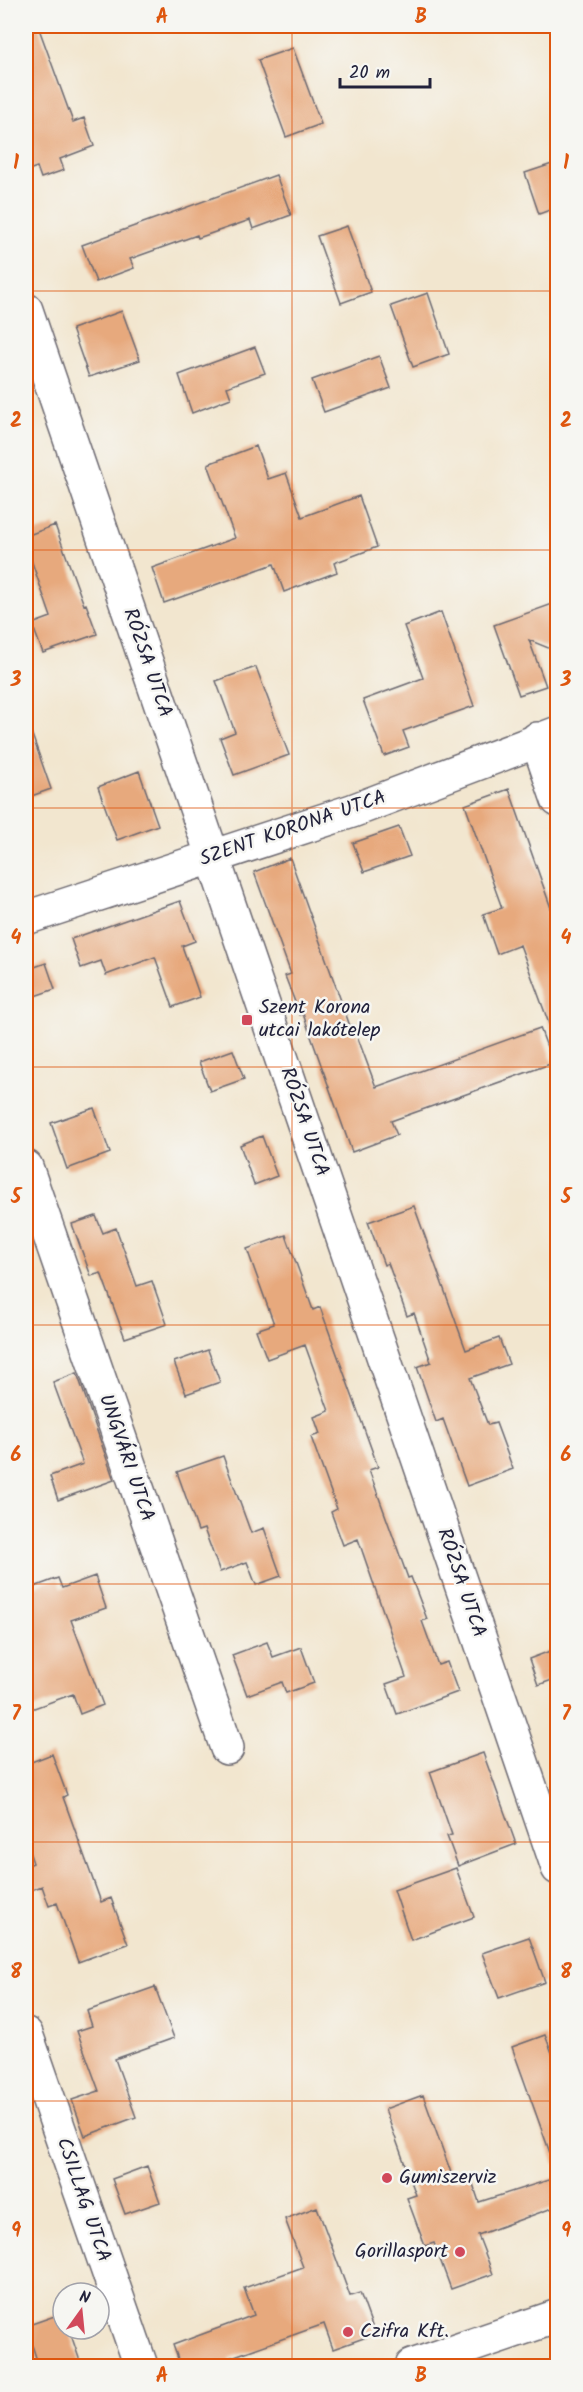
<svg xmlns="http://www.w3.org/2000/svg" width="583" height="2392" viewBox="0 0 583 2392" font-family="Kalam,sans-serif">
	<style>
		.building { fill: #e7a97d }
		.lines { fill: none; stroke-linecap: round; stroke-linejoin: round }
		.minor-casing { stroke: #6b676f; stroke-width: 36 }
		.major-casing { stroke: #6b676f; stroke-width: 36 }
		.minor { stroke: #fff; stroke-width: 33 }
		.major { stroke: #fff; stroke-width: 33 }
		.grid { fill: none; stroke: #de560e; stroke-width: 1.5; stroke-opacity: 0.55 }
		.poi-dot { fill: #d1495b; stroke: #f6f6f2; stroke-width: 2 }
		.labels { text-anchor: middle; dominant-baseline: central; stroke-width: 5; stroke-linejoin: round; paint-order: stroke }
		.street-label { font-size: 20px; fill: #22223b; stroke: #f6f6f2 }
		.poi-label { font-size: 20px; fill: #22223b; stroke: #f6f6f2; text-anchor: start }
		.neatline { fill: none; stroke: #de560e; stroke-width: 2 }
		.grid-label { font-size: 20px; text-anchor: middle; font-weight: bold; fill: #de560e }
	</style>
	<rect width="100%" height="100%" fill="#f6f6f2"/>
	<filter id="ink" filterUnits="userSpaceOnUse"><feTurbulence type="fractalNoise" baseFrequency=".0167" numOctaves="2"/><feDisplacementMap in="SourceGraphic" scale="12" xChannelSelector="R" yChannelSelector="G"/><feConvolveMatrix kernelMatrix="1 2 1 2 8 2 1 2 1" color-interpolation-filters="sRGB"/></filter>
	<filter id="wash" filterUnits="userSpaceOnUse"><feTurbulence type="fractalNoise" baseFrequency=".008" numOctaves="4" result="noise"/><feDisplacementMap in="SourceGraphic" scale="24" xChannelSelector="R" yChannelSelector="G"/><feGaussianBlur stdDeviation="1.35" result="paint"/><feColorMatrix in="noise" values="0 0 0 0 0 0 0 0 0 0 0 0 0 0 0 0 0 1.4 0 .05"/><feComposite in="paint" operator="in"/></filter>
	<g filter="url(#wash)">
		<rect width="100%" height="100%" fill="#f2e6cf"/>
		<g id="blocks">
			<!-- building -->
			<path class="building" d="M26,26H38L73,122L84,118L94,146L60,159L64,170L41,178L37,167L26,171Z
				M293,48L321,124L286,137L258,60Z
				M558,162V207L539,214L525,173Z
				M276,175L291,215L253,229L250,220L198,238L197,235L130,259L134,268L96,282L82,245Z
				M347,226L371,292L341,303L317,236Z
				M428,293L449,354L413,367L391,306Z
				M122,311L140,360L89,377L72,329Z
				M255,347L265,373L227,387L231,398L192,413L179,375Z
				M379,356L391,388L324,412L312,380Z
				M256,446L268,479L286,473L302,517L359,496L377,547L334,563L337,572L284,592L274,564L164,603L152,568L235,538L208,464Z
				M55,525L84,605L86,604L97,634L43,653L32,624L51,617L26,545V536Z
				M558,602V652L529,640L546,686L519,695L494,625Z
				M441,612L474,706L403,731L409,747L384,756L363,700L423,678L404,626Z
				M256,667L289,755L234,775L220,738L235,732L216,681Z
				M26,726H29L51,789L26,798Z
				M139,771L158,825L117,840L98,787Z
				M509,789L558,928V1040H555L520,945L497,954L483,914L502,908L465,805Z
				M399,827L410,856L364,872L353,843Z
				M290,858L350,1026L353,1025L376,1087L540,1028L553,1063L391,1121L397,1135L352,1152L303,1014L300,1015L285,976L291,974L254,872Z
				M180,901L195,941L182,946L200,997L173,1007L155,957L106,975L101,961L81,968L71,939Z
				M46,963L55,989L26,999V970Z
				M233,1050L244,1079L210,1091L199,1062Z
				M94,1108L110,1153L67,1169L51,1123Z
				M262,1136L277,1176L254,1185L240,1145Z
				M414,1206L466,1350L499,1338L509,1364L470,1378L488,1425L496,1423L513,1469L467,1486L443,1419L436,1422L417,1367L431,1362L414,1313L407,1316L388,1263L384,1265L368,1222Z
				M96,1216L103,1233L116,1228L137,1286L152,1281L167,1324L125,1338L101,1273L91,1276L72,1224Z
				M286,1235L313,1310L320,1307L378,1467L369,1470L408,1578L411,1577L427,1619L422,1621L438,1665L447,1662L458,1692L397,1714L386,1684L406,1677L358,1539L343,1545L331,1512L337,1509L311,1437L320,1434L314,1417L329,1411L305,1345L267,1359L256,1330L274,1324L247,1249Z
				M208,1350L220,1382L186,1394L174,1362Z
				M77,1373L114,1480L58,1500L50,1476L83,1464L53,1382Z
				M223,1456L251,1533L264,1528L281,1576L256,1585L247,1562L220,1572L204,1529L198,1531L177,1472Z
				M95,1576L106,1608L71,1620L103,1705L80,1714L73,1694L26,1711V1590L58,1578L62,1588Z
				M267,1642L273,1657L301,1647L314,1683L286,1693L282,1682L247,1695L232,1655Z
				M558,1648V1678L538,1685L529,1659Z
				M483,1753L516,1844L458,1866L447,1836L452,1835L430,1772Z
				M52,1754L67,1795L63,1797L101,1902L111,1898L128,1944L78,1962L57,1903L49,1906L42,1886L26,1892V1866L33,1863L26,1842V1764Z
				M456,1868L474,1917L411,1940L394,1890Z
				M529,1937L545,1982L499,1998L482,1953Z
				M155,1987L174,2038L115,2059L136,2117L85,2136L72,2100L99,2091L77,2031L92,2026L87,2011Z
				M545,2035L558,2068V2163L554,2164L512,2047Z
				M423,2095L454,2181L470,2175L479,2202L558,2177V2206L478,2235L493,2274L451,2289L434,2243L425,2246L407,2198L416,2195L385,2109Z
				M147,2166L160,2202L125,2214L112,2179Z
				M317,2207L350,2296L360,2293L375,2334L333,2349L324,2324L229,2358L232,2367H181L173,2345L254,2315L244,2288L303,2267L285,2219Z
				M63,2313V2329H69L82,2367H39L26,2326Z"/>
		</g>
	</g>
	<g filter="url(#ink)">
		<use href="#blocks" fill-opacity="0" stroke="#6b676f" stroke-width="1.5"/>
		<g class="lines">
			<defs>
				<path id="minor" d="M26,310L558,1868
					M537,739L558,800
					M26,918L352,811L558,733
					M26,1167L227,1748
					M26,2034L141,2366"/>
				<path id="major" d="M412,2366L558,2316"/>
			</defs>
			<!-- minor casing -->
			<use href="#minor" class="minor-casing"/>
			<!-- major casing -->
			<use href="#major" class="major-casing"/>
			<!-- minor -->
			<use href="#minor" class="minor"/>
			<!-- major -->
			<use href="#major" class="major"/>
		</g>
	</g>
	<!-- grid -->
	<path class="grid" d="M292,26V2366M26,291H558M26,550H558M26,808H558M26,1067H558M26,1325H558M26,1584H558M26,1842H558M26,2101H558"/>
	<!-- markers -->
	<g class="poi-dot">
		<rect x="241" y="1014" width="12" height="12" rx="3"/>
		<circle cx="387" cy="2178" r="6"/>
		<circle cx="460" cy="2252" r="6"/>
		<circle cx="348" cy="2332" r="6"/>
	</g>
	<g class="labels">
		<!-- street labels -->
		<g class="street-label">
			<text transform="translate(147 663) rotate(71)">RÓZSA UTCA</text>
			<text transform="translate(293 829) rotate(-19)">SZENT KORONA UTCA</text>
			<text transform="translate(304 1122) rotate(71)">RÓZSA UTCA</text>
			<text transform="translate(126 1458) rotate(71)">UNGVÁRI UTCA</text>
			<text transform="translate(461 1583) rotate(71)">RÓZSA UTCA</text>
			<text transform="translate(83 2200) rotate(71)">CSILLAG UTCA</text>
		</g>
		<!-- poi labels -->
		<g class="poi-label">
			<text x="259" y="1008">Szent Korona<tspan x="259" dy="23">utcai lakótelep</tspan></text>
			<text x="399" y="2178">Gumiszerviz</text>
			<text x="448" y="2252" text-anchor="end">Gorillasport</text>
			<text x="360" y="2332">Czifra Kft.</text>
		</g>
	</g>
	<!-- margin -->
	<rect width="583" height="2392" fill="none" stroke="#f6f6f2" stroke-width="66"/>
	<!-- north arrow -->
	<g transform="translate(81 2311) rotate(15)"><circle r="28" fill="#f6f6f2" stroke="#a1a1a9" stroke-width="1.5"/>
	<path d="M0-4.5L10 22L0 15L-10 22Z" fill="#d1495b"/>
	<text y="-9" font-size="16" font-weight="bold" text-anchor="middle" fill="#22223b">N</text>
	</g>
	<!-- scale -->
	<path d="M340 78v9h90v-9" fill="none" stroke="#22223b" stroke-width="3"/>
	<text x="349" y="78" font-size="18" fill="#22223b" stroke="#f6f6f2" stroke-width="4.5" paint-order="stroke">20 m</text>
	<rect x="33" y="33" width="517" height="2326" class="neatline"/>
	<g class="grid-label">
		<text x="162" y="23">A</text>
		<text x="421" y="23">B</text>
		<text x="16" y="169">1</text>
		<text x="566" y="169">1</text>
		<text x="16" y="427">2</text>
		<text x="566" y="427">2</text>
		<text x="16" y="686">3</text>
		<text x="566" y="686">3</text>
		<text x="16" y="944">4</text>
		<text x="566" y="944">4</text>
		<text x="16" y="1203">5</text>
		<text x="566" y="1203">5</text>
		<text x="16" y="1461">6</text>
		<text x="566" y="1461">6</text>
		<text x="16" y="1720">7</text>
		<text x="566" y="1720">7</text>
		<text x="16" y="1978">8</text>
		<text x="566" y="1978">8</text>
		<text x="16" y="2237">9</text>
		<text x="566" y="2237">9</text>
		<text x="162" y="2382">A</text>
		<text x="421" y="2382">B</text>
	</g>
</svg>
